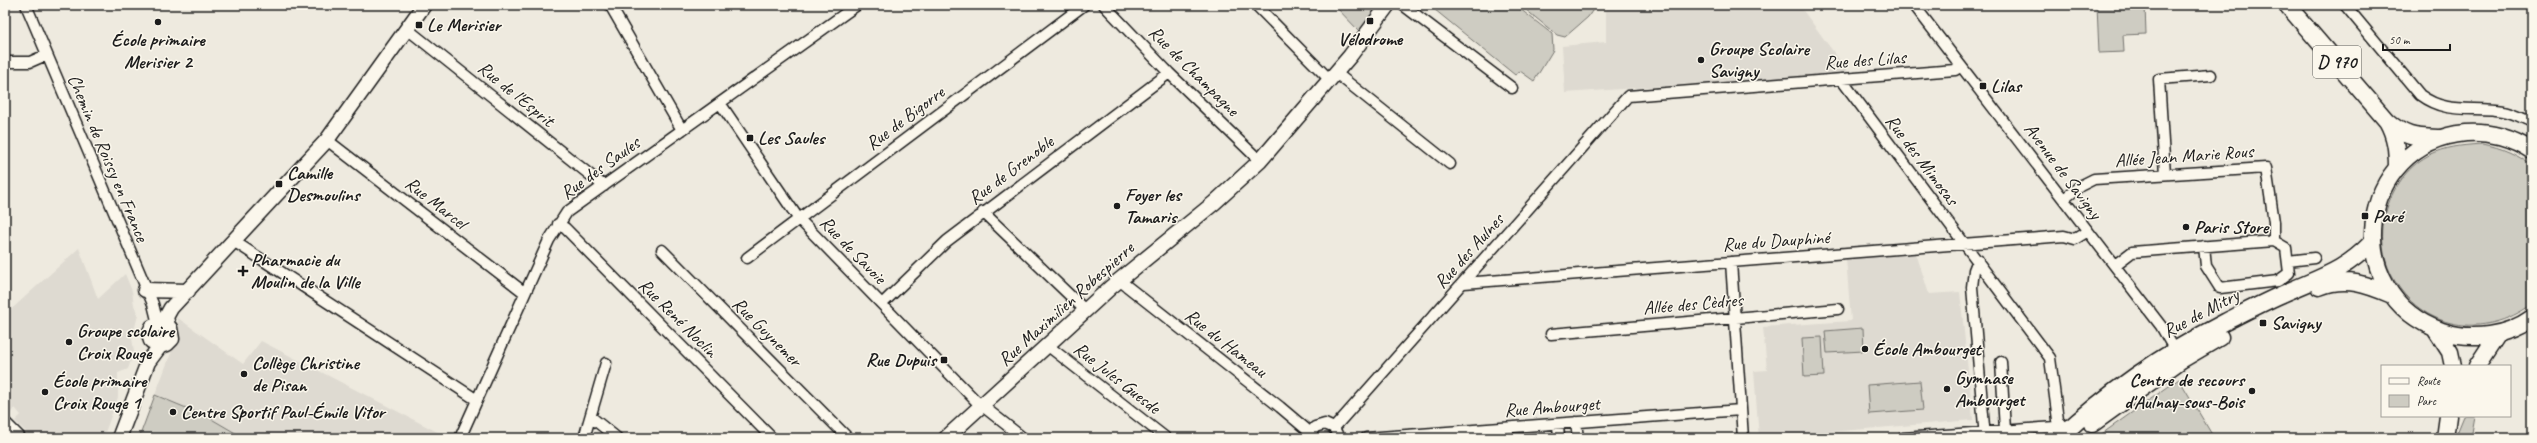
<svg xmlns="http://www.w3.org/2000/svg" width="2537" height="443" viewBox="0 0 2537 443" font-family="Caveat,sans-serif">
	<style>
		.built { fill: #dedad1 }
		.green { fill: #ceccc2; stroke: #75746f }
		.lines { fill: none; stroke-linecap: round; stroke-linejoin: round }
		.street-casing { stroke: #1c1c1c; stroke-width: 13 }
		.secondary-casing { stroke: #1c1c1c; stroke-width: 17 }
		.primary-casing { stroke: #1c1c1c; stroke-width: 19 }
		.street { stroke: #fbf7ec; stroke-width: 10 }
		.secondary { stroke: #fbf7ec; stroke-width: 14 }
		.primary { stroke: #fbf7ec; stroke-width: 16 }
		.poi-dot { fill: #1c1c1c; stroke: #fbf7ec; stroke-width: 1.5 }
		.labels { text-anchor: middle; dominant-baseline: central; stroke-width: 3; stroke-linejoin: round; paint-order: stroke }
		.shield { fill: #fbf7ec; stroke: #5f5e5a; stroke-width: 1 }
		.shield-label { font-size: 18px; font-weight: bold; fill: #1c1c1c }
		.poi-label { font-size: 19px; font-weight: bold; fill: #1c1c1c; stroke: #fbf7ec; text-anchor: start }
		.street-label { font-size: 19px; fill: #1c1c1c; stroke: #fbf7ec }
	</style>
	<rect width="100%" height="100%" fill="#eeeadf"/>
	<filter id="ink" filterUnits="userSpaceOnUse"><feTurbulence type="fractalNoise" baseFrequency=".025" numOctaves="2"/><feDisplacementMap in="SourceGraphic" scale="8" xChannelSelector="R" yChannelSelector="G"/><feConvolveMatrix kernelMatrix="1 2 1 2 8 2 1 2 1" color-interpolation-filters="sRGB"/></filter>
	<g filter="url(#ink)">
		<!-- built -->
		<path class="built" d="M1606,5H1799L1849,73L1565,93L1562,46L1606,42Z
			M79,248L98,299L125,274L132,291L134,305L138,315L135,327L131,331L134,352L128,369L118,373V397L103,438H32L15,421L21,415L15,408L8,415L5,412V315Z
			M1916,253L1929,294L1960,292L1973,420L1759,438L1754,371L1767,370L1763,327L1851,321L1846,258Z
			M178,318L243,364L261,341L449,438H244L208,417L155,395L173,348L179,338Z"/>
		<!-- green -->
		<path class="green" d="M1334,5H1379L1360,32Z
			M1429,5H1515L1552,34L1553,50L1534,81L1520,71L1515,75Z
			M1520,5H1596L1588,17L1565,37L1557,35Z
			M2097,5H2145L2146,34L2123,35L2124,52L2099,53Z
			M2483,144C2502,148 2517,154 2532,166V304C2484,340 2421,330 2392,276C2369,233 2390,170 2436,152C2451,146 2467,145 2483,144Z
			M1863,328L1864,351L1827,353L1825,331Z
			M1822,337L1824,376L1804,377L1802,338Z
			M2179,379L2214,438H2096Z
			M1920,381L1923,410L1869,414L1867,385Z
			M155,395L208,417L244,438H139Z
			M2464,416H2475L2471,438H2455Z"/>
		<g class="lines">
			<defs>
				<path id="street" d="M26,5L153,304L158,324
					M610,5L682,130
					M1104,5L1169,73L1260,161
					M1256,5L1330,80
					M1403,5L1512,88
					M1914,5L2161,326L2177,354
					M2345,5L2420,95C2447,115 2472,106 2503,111C2513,112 2523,118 2532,122
					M406,28L604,186
					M5,62H30L46,55
					M1336,73L1450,164
					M1841,79L2050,358L2058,420L2067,430
					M720,103L798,218L975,400L1023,438
					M327,140L525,293
					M2165,174L2159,79L2211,75
					M2064,199L2080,186L2094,179L2266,168L2274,222V241L2132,252L2115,265
					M983,212L1085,310
					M558,224L565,228L772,438
					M235,242L477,400
					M2204,246L2206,266L2220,288L2278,281L2289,273L2286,248L2274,241
					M662,250L848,438
					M747,258L1084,5
					M1978,260L1974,270L1972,287L1985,438
					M2288,261L2314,258
					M1731,262L1743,438
					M1119,280L1280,407L1306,429L1309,434
					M1464,283L2064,236L2075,239L2088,231
					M882,304L947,241L1169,73
					M1551,334L1838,309
					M1047,345L1166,438
					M2001,362L2005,430
					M591,417L617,438
					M1576,422L1578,438
					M1558,424L1559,438
					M1334,428L1628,96L1955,70L1961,66
					M460,438L549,240L567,212L857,5
					M584,438L606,363
					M1308,438L1315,427L1325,424L1334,428L1339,438
					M1366,438L1741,410
					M1903,438L2041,428L2057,427L2067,430"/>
				<path id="secondary" d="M145,290L188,291
					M168,326L166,317L171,308L327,140L424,5
					M5,425L18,438
					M119,438L148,362L160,346L167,344L172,339L170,328L161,323L152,327L149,334L151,341L160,346
					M946,438L1111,287L1214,203L1260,161L1350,56L1388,5"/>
				<path id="primary" d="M2287,5L2386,120C2405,137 2414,137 2439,138
					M2387,121C2396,137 2397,151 2397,168
					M2532,151C2513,138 2489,131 2466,133C2356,143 2338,295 2442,331C2472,341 2507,336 2532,318
					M2319,287C2346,276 2368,285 2392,295
					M2435,329L2450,352L2453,366
					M2477,366L2498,334
					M2092,424L2181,360L2220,337
					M2059,438C2108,392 2165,353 2225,322C2245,312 2266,301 2287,292C2323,276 2344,271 2372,242
					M2445,438L2448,416"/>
			</defs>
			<!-- street casing -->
			<use href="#street" class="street-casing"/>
			<!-- secondary casing -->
			<use href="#secondary" class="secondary-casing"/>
			<!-- primary casing -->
			<use href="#primary" class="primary-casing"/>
			<!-- street -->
			<use href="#street" class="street"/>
			<!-- secondary -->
			<use href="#secondary" class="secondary"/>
			<!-- primary -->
			<use href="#primary" class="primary"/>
		</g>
	</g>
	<!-- markers -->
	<g class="poi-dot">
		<rect x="1366" y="17" width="8" height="8" rx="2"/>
		<circle cx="158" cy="22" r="4"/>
		<rect x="415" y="21" width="8" height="8" rx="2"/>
		<circle cx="1701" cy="60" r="4"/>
		<rect x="1979" y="82" width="8" height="8" rx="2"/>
		<rect x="746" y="134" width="8" height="8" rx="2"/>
		<rect x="275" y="180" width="8" height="8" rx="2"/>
		<circle cx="1117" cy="206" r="4"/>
		<rect x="2361" y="212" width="8" height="8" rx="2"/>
		<circle cx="2186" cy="227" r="4"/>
		<path d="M241 265h4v4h4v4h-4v4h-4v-4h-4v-4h4z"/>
		<rect x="2259" y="319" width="8" height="8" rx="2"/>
		<circle cx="69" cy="342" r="4"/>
		<circle cx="1865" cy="349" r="4"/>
		<rect x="940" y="356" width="8" height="8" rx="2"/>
		<circle cx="244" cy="374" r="4"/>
		<circle cx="1947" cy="389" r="4"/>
		<circle cx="2252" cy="391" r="4"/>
		<circle cx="45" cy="392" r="4"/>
		<circle cx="173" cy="412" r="4"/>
	</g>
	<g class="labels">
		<!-- shield labels -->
		<rect class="shield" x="2313" y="46" width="48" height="32" rx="3"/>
		<g class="shield-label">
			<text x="2337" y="62">D 970</text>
		</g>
		<!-- poi labels -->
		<g class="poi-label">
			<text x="427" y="25">Le Merisier</text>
			<text x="1370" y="39" text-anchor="middle">Vélodrome</text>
			<text x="158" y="40" text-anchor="middle">École primaire<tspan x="158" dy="22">Merisier 2</tspan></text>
			<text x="1709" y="49">Groupe Scolaire<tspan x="1709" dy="22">Savigny</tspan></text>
			<text x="1991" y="86">Lilas</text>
			<text x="758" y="138">Les Saules</text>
			<text x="287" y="173">Camille<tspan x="287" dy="22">Desmoulins</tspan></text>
			<text x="1125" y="195">Foyer les<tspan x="1125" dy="22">Tamaris</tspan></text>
			<text x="2373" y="216">Paré</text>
			<text x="2194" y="227">Paris Store</text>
			<text x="251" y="260">Pharmacie du<tspan x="251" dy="22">Moulin de la Ville</tspan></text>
			<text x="2271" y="323">Savigny</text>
			<text x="77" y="331">Groupe scolaire<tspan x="77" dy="22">Croix Rouge</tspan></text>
			<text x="1873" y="349">École Ambourget</text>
			<text x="936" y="360" text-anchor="end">Rue Dupuis</text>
			<text x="252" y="363">Collège Christine<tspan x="252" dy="22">de Pisan</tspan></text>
			<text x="1955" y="378">Gymnase<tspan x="1955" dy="22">Ambourget</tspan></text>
			<text x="2244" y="380" text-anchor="end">Centre de secours<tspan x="2244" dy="22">d'Aulnay-sous-Bois</tspan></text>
			<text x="53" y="381">École primaire<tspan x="53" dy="22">Croix Rouge 1</tspan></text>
			<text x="181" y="412">Centre Sportif Paul-Émile Vitor</text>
		</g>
		<!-- street labels -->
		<g class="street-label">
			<text transform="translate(1865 60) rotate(-4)">Rue des Lilas</text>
			<text transform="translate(1194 71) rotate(45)">Rue de Champagne</text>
			<text transform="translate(516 94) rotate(39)">Rue de l'Esprit</text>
			<text transform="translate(905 118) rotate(-37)">Rue de Bigorre</text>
			<text transform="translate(2184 156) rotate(-4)">Allée Jean Marie Rous</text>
			<text transform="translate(108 158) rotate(67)">Chemin de Roissy en France</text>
			<text transform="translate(1922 160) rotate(53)">Rue des Mimosas</text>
			<text transform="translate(600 168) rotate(-36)">Rue des Saules</text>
			<text transform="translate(1011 170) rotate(-37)">Rue de Grenoble</text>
			<text transform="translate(2063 171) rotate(53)">Avenue de Savigny</text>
			<text transform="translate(436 203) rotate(38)">Rue Marcel</text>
			<text transform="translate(1776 241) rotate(-4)">Rue du Dauphiné</text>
			<text transform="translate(853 250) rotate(46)">Rue de Savoie</text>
			<text transform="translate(1469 251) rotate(-48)">Rue des Aulnes</text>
			<text transform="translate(1066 304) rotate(-42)">Rue Maximilien Robespierre</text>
			<text transform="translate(1693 304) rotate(-5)">Allée des Cèdres</text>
			<text transform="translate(2201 313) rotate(-28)">Rue de Mitry</text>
			<text transform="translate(678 318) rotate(45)">Rue René Noclin</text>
			<text transform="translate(767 332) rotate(45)">Rue Guynemer</text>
			<text transform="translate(1226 343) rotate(38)">Rue du Hameau</text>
			<text transform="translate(1117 378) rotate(38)">Rue Jules Guesde</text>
			<text transform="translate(1552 407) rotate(-4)">Rue Ambourget</text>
		</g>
	</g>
	<!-- margin -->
	<rect width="2537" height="443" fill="none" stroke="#fbf7ec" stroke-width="20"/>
	<rect x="10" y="10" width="2517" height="423" fill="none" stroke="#1c1c1c" stroke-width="1.5" filter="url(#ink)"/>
	<!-- legend -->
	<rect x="2381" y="365" width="130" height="52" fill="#fbf7ec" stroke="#a29f99"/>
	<rect x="2389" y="378" width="20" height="6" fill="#fbf7ec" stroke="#a29f99"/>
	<text x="2417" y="385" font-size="12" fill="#1c1c1c">Route</text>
	<rect x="2389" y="395" width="20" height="12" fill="#ceccc2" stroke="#a29f99"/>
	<text x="2417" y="405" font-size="12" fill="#1c1c1c">Parc</text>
	<!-- scale -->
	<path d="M2383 44v6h67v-6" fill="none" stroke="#1c1c1c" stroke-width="2"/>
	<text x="2389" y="44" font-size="12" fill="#1c1c1c" stroke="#fbf7ec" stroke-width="3" paint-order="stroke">50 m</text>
</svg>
